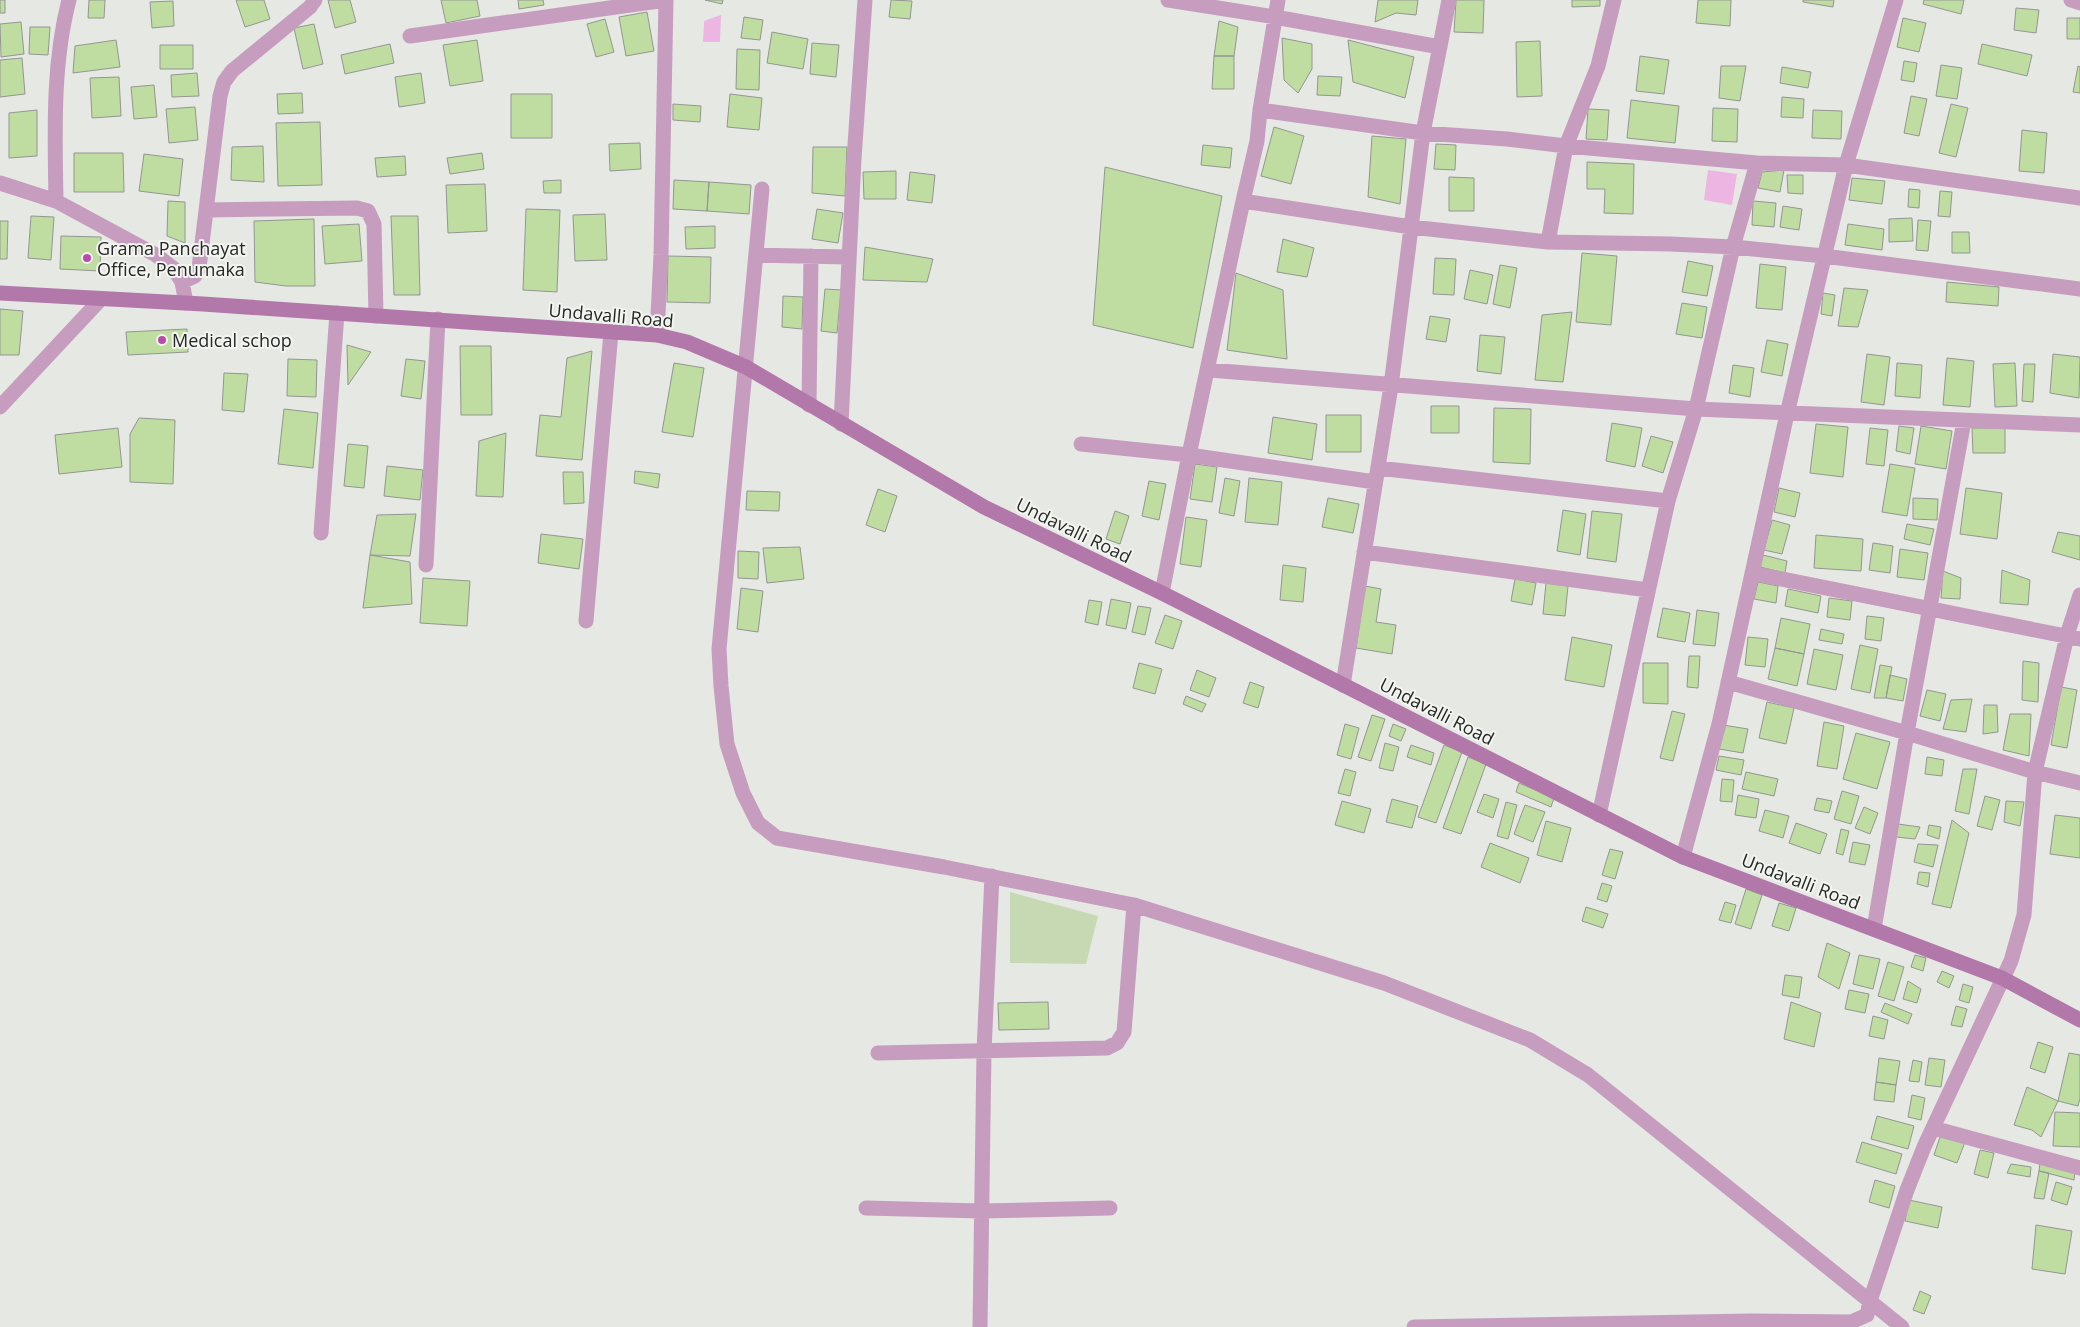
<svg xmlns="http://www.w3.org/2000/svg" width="2080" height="1327" viewBox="0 0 2080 1327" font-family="'Open Sans',sans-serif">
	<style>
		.green { fill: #c6d9b3 }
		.water { fill: #ecb5e2 }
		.building { fill: #bfdda1; stroke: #939692 }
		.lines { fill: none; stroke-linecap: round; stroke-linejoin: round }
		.street { stroke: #c69dbe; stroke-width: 15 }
		.secondary { stroke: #b378aa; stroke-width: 15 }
		.poi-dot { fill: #b94cab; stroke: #f3f5f1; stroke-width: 2 }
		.labels { text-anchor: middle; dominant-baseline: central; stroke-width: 4; stroke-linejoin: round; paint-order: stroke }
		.poi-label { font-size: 18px; fill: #272827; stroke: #f3f5f1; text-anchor: start }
		.street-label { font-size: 18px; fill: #272827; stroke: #f3f5f1 }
	</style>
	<rect width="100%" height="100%" fill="#e6e8e4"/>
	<!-- green -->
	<path class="green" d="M1010,892L1098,916L1086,964L1010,963Z"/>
	<!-- water -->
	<path class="water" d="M721,15L720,42H703L704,21Z
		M1708,170L1737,174L1732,205L1704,200Z"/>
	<!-- building -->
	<path class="building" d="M0,0H5V13H0Z
		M89,0H105L104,18H88Z
		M236,0H264L270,19L245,27Z
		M328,0H350L356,22L335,28Z
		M441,0H477L480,16L446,23Z
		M518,0H543L544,5L519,9Z
		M705,0H723L722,4Z
		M891,0L912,1L910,19L889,17Z
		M1378,0H1418L1416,15L1396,13L1375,22Z
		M1456,0H1484L1483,33L1454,32Z
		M1572,0H1600V6L1572,7Z
		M1698,0H1731L1730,26L1696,23Z
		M1803,0H1834L1833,7L1803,2Z
		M1924,0H1964L1961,14L1923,4Z
		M173,1L174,26L152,28L150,2Z
		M2016,8L2039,10L2036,33L2014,30Z
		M647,12L654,51L626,56L619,17Z
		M744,17L763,20L760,40L741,38Z
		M1903,18L1926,23L1919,52L1897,47Z
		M2067,18H2080V39H2067Z
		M605,19L614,52L596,57L587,24Z
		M1219,21L1238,27L1234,56H1214Z
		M21,22L24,54L1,57L0,24Z
		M314,24L323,64L303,69L294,28Z
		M30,27H50L48,55L29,54Z
		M772,32L808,39L803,69L767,63Z
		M1282,38L1312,44V69L1298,93L1284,80Z
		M116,40L120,67L73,73L75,46Z
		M477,40L483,81L450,86L443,45Z
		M1348,40L1414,57L1405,98L1353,82Z
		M1540,41L1542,96L1517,97L1516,42Z
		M812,43L839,45L836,77L810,74Z
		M390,44L394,63L345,74L341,55Z
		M1982,44L2032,55L2027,76L1978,64Z
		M160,45H193V69H160Z
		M737,49L760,50L759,90L736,89Z
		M1214,56H1234V89H1212Z
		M1640,56L1669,60L1664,94L1636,91Z
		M22,58L25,94L0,97V60Z
		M1904,61L1917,63L1914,82L1901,80Z
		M1941,65L1962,68L1957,99L1936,96Z
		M1721,66H1746L1740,101L1719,98Z
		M2078,66L2080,67V93L2073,92Z
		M1782,67L1811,72L1808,88L1780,83Z
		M197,73L199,96L172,97L171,75Z
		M421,73L425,103L399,107L395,77Z
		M1318,76L1342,77L1340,96L1317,95Z
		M119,77L121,116L92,118L90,78Z
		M154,85L157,117L134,119L131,87Z
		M302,93L303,113L278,114L277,94Z
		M511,94H552V138H511Z
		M730,94L762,98L759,130L727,127Z
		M1911,96L1927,99L1919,136L1904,133Z
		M1782,97L1804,99L1803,118L1781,117Z
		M1631,100L1679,106L1675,143L1627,138Z
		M673,104L701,106L700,122L673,120Z
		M1951,104L1968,108L1956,157L1939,153Z
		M195,107L198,140L169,143L166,109Z
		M1713,108L1738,109L1737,142L1712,141Z
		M1588,109L1609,110L1607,140L1586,139Z
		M37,110V156L9,158V113Z
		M1813,110L1842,111L1841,139L1812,138Z
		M320,122L322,185L278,186L276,123Z
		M1274,127L1304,136L1291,184L1261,176Z
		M2022,130L2047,133L2044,173L2019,171Z
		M1372,136L1406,139L1400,204L1368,197Z
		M640,143L641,169L610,171L609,144Z
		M1436,144L1456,145L1455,170L1434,169Z
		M1203,145L1232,148L1230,168L1201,165Z
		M263,146L264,182L231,180L232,147Z
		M813,147H847L845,196L812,193Z
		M74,153H123L124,192H74Z
		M482,153L484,169L450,174L447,158Z
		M144,154L183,159L179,196L139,191Z
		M405,156L406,175L377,177L375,158Z
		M1587,162L1634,164L1633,214L1604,213L1605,189H1587Z
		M1105,167L1222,196L1193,348L1093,325Z
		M1784,170L1780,192L1758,188L1762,172Z
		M896,171V199H864L863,172Z
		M910,172L935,175L932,203L907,200Z
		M1787,175H1803V194L1788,193Z
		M1449,177L1474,178V211H1449Z
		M1852,178L1885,181L1882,204L1849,200Z
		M561,180V193H544L543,181Z
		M674,180L709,182L707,211L673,209Z
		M709,182L751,185L749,214L707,211Z
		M485,184L487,231L448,233L446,185Z
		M1909,189L1920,190L1919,208L1908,207Z
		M1940,191L1952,192L1950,217L1938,216Z
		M168,201L185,202V243L167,236Z
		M1753,201L1776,203L1774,227L1752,225Z
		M1783,206L1802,209L1799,230L1780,227Z
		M526,209L560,210L557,292L523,290Z
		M817,209L843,213L838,243L812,239Z
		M605,214L607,260L575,261L573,215Z
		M31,216L54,217L51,260L28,258Z
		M391,216H418L420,295H394Z
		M1912,218L1913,241L1889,242V219Z
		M314,219L315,286H286L255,282L254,221Z
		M1918,220L1931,221L1928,251L1916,250Z
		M0,221H8L7,259H0Z
		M359,224L362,261L325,264L322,226Z
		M1848,224L1884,229L1882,250L1845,245Z
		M715,226V248L686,249L685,227Z
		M1952,232H1969L1970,253H1952Z
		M61,236L101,237L100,271L60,269Z
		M1283,239L1314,248L1307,277L1277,272Z
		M865,247L933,259L927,282L863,280Z
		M1582,253L1617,256L1611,325L1576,322Z
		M668,256L711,257L710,303L667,302Z
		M1435,258L1456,259L1454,295L1433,294Z
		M1688,261L1713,266L1707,296L1682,292Z
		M1760,264L1786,267L1782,310L1756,308Z
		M1500,265L1517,268L1510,308L1493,304Z
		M1470,270L1493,275L1487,304L1464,299Z
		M1236,273L1283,290L1287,359L1227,350Z
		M1947,282L1999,287L1998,306L1946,302Z
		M1844,288L1868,290L1858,327L1838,326Z
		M825,289L841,290L837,333L821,331Z
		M1823,293L1835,295L1832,316L1821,314Z
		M783,296L803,297L802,329L782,327Z
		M1682,303L1707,307L1702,338L1676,334Z
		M0,309L23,311L19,355H0Z
		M1572,312L1563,382L1535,380L1542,315Z
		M1430,316L1450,319L1446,342L1426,339Z
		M187,329L188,352L128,355L126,332Z
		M1480,335L1505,337L1501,374L1477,371Z
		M1767,340L1788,344L1782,376L1761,372Z
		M347,345L371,352L348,385Z
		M460,346H491L492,415H461Z
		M592,351L582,460L536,456L540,415L561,417L567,358Z
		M1867,354L1890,357L1884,405L1861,402Z
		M2053,354L2080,357L2079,398L2050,393Z
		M1947,358L1974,361L1970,407L1943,405Z
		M288,359L317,360L316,397L287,396Z
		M406,359L425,361L421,399L401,396Z
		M674,363L704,368L693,437L662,432Z
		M1897,363L1922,365L1920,398L1895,396Z
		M2015,363L2017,406L1995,407L1993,364Z
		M2024,364H2035L2033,402L2022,401Z
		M1733,365L1754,368L1750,397L1729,393Z
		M224,373L248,374L244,412L222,410Z
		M1431,406H1459V433H1431Z
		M1494,408L1531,409L1530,464L1493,462Z
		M284,409L318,413L313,468L278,464Z
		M1326,415H1361V452H1326Z
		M1273,417L1317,424L1312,460L1268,453Z
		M139,418L175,420L173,484L130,482V434Z
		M1612,423L1642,428L1635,467L1606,461Z
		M1816,424L1848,427L1843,477L1810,473Z
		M1899,426L1914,428L1910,454L1896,451Z
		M1921,426L1952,431L1946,469L1915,464Z
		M118,428L122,467L59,474L55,435Z
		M1870,428L1888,430L1884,466L1866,464Z
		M1972,428H2005V453H1973Z
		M506,433L503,497L476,496L479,441Z
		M1651,436L1673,442L1663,473L1642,466Z
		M348,444L368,446L364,488L344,486Z
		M1195,464L1217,467L1212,502L1190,499Z
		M1890,464L1915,468L1907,516L1882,512Z
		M387,466L423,470L420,500L384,496Z
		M635,471L660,474L658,488L634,483Z
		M563,472H583L584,503L564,504Z
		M1225,478L1240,481L1234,516L1219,513Z
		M1249,478L1282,482L1278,525L1245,522Z
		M1149,481L1166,484L1159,520L1142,516Z
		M1779,488L1800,493L1795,517L1774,512Z
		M1966,488L2002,493L1997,539L1960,534Z
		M878,489L897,496L885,532L866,525Z
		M747,491L780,492L779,511L746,510Z
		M1328,498L1359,504L1353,533L1322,527Z
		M1913,498L1938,499L1937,520L1913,519Z
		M1563,510L1586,514L1580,555L1557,551Z
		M1115,511L1129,516L1120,544L1106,539Z
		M1592,511L1622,514L1616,562L1587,558Z
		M416,514L410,556L370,555L377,515Z
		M1186,517L1207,520L1201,567L1180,564Z
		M1772,520L1790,525L1782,554L1764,550Z
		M1907,524L1934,529L1930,545L1904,539Z
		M2058,532L2080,536V560L2052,552Z
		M541,534L583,539L579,569L538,563Z
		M1816,535L1863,539L1861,571L1814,568Z
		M1873,543L1893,546L1890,573L1869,570Z
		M800,547L804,579L767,583L763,548Z
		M1900,549L1928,553L1924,580L1897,577Z
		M738,551L759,552L758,579L738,578Z
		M370,555L410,562L412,604L363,608Z
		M1763,555L1787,561L1785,573L1760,567Z
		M1283,565L1306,568L1303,602L1280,600Z
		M2002,570L2030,580L2028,605L2000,603Z
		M1943,571L1961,578L1960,599L1941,598Z
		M423,578L470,581L467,626L420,623Z
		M1515,579L1536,583L1532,605L1511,601Z
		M1758,582L1778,586L1776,603L1754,599Z
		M1546,583L1568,586L1565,616L1543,614Z
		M1365,586L1381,589L1376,622L1396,625L1392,654L1356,648Z
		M741,588L763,591L758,632L737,629Z
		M1788,589L1821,596L1818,613L1785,606Z
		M1829,598L1852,601L1850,620L1827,617Z
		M1111,599L1131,603L1126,629L1106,625Z
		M1089,600L1102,602L1098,625L1085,622Z
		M1138,606L1151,608L1145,635L1132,632Z
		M1663,608L1690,613L1685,642L1657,637Z
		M1697,610L1719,613L1715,646L1693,644Z
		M1165,615L1182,621L1173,649L1155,643Z
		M1867,616L1884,618L1881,641L1865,639Z
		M1781,618L1810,624L1804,654L1775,648Z
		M1821,629L1844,634L1842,644L1819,640Z
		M1572,637L1612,645L1604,687L1565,680Z
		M1748,637L1768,639L1765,667L1745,665Z
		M1860,645L1878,649L1870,693L1851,689Z
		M1775,648L1804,654L1797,686L1768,679Z
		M1814,649L1843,655L1836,690L1807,684Z
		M1689,656H1700L1698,688L1687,687Z
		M2023,661L2039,663L2038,702L2022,700Z
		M1139,663L1162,669L1155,694L1133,688Z
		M1643,663H1668V704L1643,703Z
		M1880,665L1892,667L1886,698H1874Z
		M1197,670L1216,678L1209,697L1190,690Z
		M1890,675L1907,679L1903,701L1886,698Z
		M1250,682L1264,687L1258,708L1243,703Z
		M2061,687L2077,690L2067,748L2051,745Z
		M1927,690L1946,694L1940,721L1920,716Z
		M1186,696L1206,704L1202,712L1183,704Z
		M1972,699L1966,732L1943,729L1951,700Z
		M1767,702L1794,708L1786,744L1759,738Z
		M1984,705H1997L1998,732L1983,734Z
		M1672,711L1685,714L1673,761L1660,758Z
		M2010,714H2031L2029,756L2003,750Z
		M1372,715L1385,719L1371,761L1358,757Z
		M1824,722L1844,726L1837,769L1817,766Z
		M1345,724L1359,728L1351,759L1337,755Z
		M1393,724L1406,729L1401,741L1389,736Z
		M1723,725L1748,729L1743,753L1719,749Z
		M1856,733L1890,742L1877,789L1843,779Z
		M1385,743L1399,747L1393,771L1379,768Z
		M1411,745L1434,753L1431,765L1407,757Z
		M1444,745L1462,752L1436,823L1418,817Z
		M1719,756L1744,760L1741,775L1716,770Z
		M1468,757L1486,764L1461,834L1443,828Z
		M1927,757L1944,760L1942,776L1925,774Z
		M1345,769L1356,772L1350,796L1338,793Z
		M1963,769H1977L1969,814L1955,811Z
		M1746,772L1778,779L1774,796L1742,789Z
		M1722,779L1734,780L1732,802L1720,801Z
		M1519,783L1554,798L1551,807L1516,792Z
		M1842,791L1859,796L1851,824L1834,819Z
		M1484,794L1499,799L1493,818L1477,812Z
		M1738,795L1759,799L1756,818L1735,815Z
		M1985,796L2000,800L1992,830L1977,826Z
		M1817,798L1832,801L1829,813L1814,810Z
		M1392,799L1418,806L1412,828L1386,822Z
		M1342,801L1371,809L1364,833L1335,825Z
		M2006,801L2024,802L2020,826L2004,822Z
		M1506,802L1517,805L1508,839L1497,836Z
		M1525,805L1545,812L1533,842L1514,834Z
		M1864,807L1878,813L1870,834L1855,828Z
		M1765,810L1789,816L1783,838L1759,831Z
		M2055,815L2080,818V858L2050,854Z
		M1952,820L1969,833L1951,908L1932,904Z
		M1546,821L1571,828L1562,862L1537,855Z
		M1796,823L1827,834L1820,854L1789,843Z
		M1898,824L1920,827L1915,839L1896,837Z
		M1929,825L1941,827L1939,839L1927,835Z
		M1841,829L1849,831L1843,855L1836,853Z
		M1853,842L1870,845L1865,865L1849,862Z
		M1490,843L1529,858L1520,883L1481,867Z
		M1918,844L1938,845L1933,867L1914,862Z
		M1610,849L1623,852L1615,879L1602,875Z
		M1919,872L1930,873L1928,887L1917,884Z
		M1602,883L1612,886L1607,902L1597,899Z
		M1746,889L1762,895L1751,929L1735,924Z
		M1725,902L1736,905L1731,923L1719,920Z
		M1779,903L1796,908L1789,931L1772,926Z
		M1586,907L1608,914L1603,928L1582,921Z
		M1827,943L1850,953L1839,989L1818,977Z
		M1859,955L1880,959L1873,989L1853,984Z
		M1915,955L1926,958L1923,971L1911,967Z
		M1888,962L1904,967L1894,1001L1878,996Z
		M1942,971L1954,976L1949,988L1937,982Z
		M1785,975L1802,977L1799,998L1782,995Z
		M1908,981L1921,989L1917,1003L1903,999Z
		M1963,984L1973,987L1969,1003L1959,1000Z
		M1849,990L1869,994L1865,1013L1845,1009Z
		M1048,1002L1049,1029L999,1030L998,1003Z
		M1791,1002L1821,1013L1814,1047L1784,1039Z
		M1885,1003L1912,1014L1908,1024L1881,1012Z
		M1956,1006L1967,1009L1962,1027L1951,1025Z
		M1873,1016L1888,1020L1884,1039L1869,1036Z
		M2038,1042L2053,1047L2045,1073L2030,1068Z
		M2069,1053L2080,1055V1098L2078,1106L2058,1101Z
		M1879,1058L1900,1061L1896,1085L1876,1082Z
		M1929,1058L1945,1060L1941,1087L1925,1085Z
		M1913,1060L1922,1062L1919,1082L1909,1081Z
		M1876,1082L1896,1085L1894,1102L1874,1100Z
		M2027,1087L2058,1101L2041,1137L2032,1130L2014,1125Z
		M1912,1095L1925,1098L1921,1120L1908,1117Z
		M2055,1112L2080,1113V1147L2053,1146Z
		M1877,1116L1914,1126L1908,1149L1871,1139Z
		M1941,1134L1965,1142L1957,1163L1934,1155Z
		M1862,1142L1902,1154L1896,1174L1856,1162Z
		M1980,1150L1994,1153L1988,1178L1974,1174Z
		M2040,1163L2075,1172L2074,1180L2039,1171Z
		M2011,1164L2031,1167L2030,1177L2007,1173Z
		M2039,1171L2049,1173L2044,1199L2034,1198Z
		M1875,1180L1895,1186L1889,1208L1869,1202Z
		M2056,1182L2072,1187L2067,1205L2051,1200Z
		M1909,1200L1942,1207L1938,1228L1905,1221Z
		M2036,1225L2072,1231L2065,1274L2032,1269Z
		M1920,1291L1931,1296L1924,1314L1913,1310Z"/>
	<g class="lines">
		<!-- street -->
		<path class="street" d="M1168,0L1275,17L1440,47
			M2071,0L2080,3
			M410,36L666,0
			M1260,110L1423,133L1507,139L1566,146L1757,163L1846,165L2080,198
			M0,183L56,201L156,255L174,269L182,282L186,303
			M762,189L719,649L721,686L727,744L743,793L758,823L777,838L944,867L1134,905L1384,983L1530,1040L1588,1075L1902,1327
			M56,201C55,135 52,65 69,0
			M1243,201L1411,227L1548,242L1671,244L1733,247L1824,256L2080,289
			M206,210L357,208L368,211L374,224L376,316
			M1548,242L1566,146L1598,66L1614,0
			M756,255L849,257
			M182,282L195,276L199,268L220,96L224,82L232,71L310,7L315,0
			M657,335L661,255L666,0
			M1209,370L1696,409L2080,425
			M809,405L811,256
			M0,407L101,299
			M841,424L854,159L865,0
			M1081,444L1189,455L1375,482
			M1378,468L1668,501
			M321,533L337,313
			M1364,552L1648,590
			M426,565L438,319
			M1752,573L2080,639
			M1162,593L1189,455L1243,201L1257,141L1260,110L1278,0
			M586,621L611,332
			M1728,682L1907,733L2035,772L2080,783
			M1343,685L1391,386L1423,133L1449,0
			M1599,815L1668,501L1696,409L1733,247L1757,163
			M1683,857L1719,724L1787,414L1846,165L1896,0
			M1874,929L1907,733L1964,421
			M878,1053L1107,1048L1117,1043L1124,1032L1134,905
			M1933,1128L2080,1168
			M866,1208L981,1211L1110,1208
			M980,1327L984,1051L992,876
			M1414,1327L1750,1321L1851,1322L1867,1315L1870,1301L1907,1190L1924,1147L2011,961L2024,915L2035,772L2068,632L2080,595"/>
		<!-- secondary -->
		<path class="secondary" d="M0,293L203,304L657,335L687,342L746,367L984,507L1162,593L1683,857L2002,978L2080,1020"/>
	</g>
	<!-- markers -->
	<g class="poi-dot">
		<circle cx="87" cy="258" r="5"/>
		<circle cx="162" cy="340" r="5"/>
	</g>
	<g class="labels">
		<!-- poi labels -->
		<g class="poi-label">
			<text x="97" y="248">Grama Panchayat<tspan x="97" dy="21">Office, Penumaka</tspan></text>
			<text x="172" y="340">Medical schop</text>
		</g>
		<!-- street labels -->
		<g class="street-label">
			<text transform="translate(611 315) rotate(5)">Undavalli Road</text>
			<text transform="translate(1074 530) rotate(26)">Undavalli Road</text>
			<text transform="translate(1437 711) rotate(27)">Undavalli Road</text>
			<text transform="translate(1801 881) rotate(21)">Undavalli Road</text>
		</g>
	</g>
</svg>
